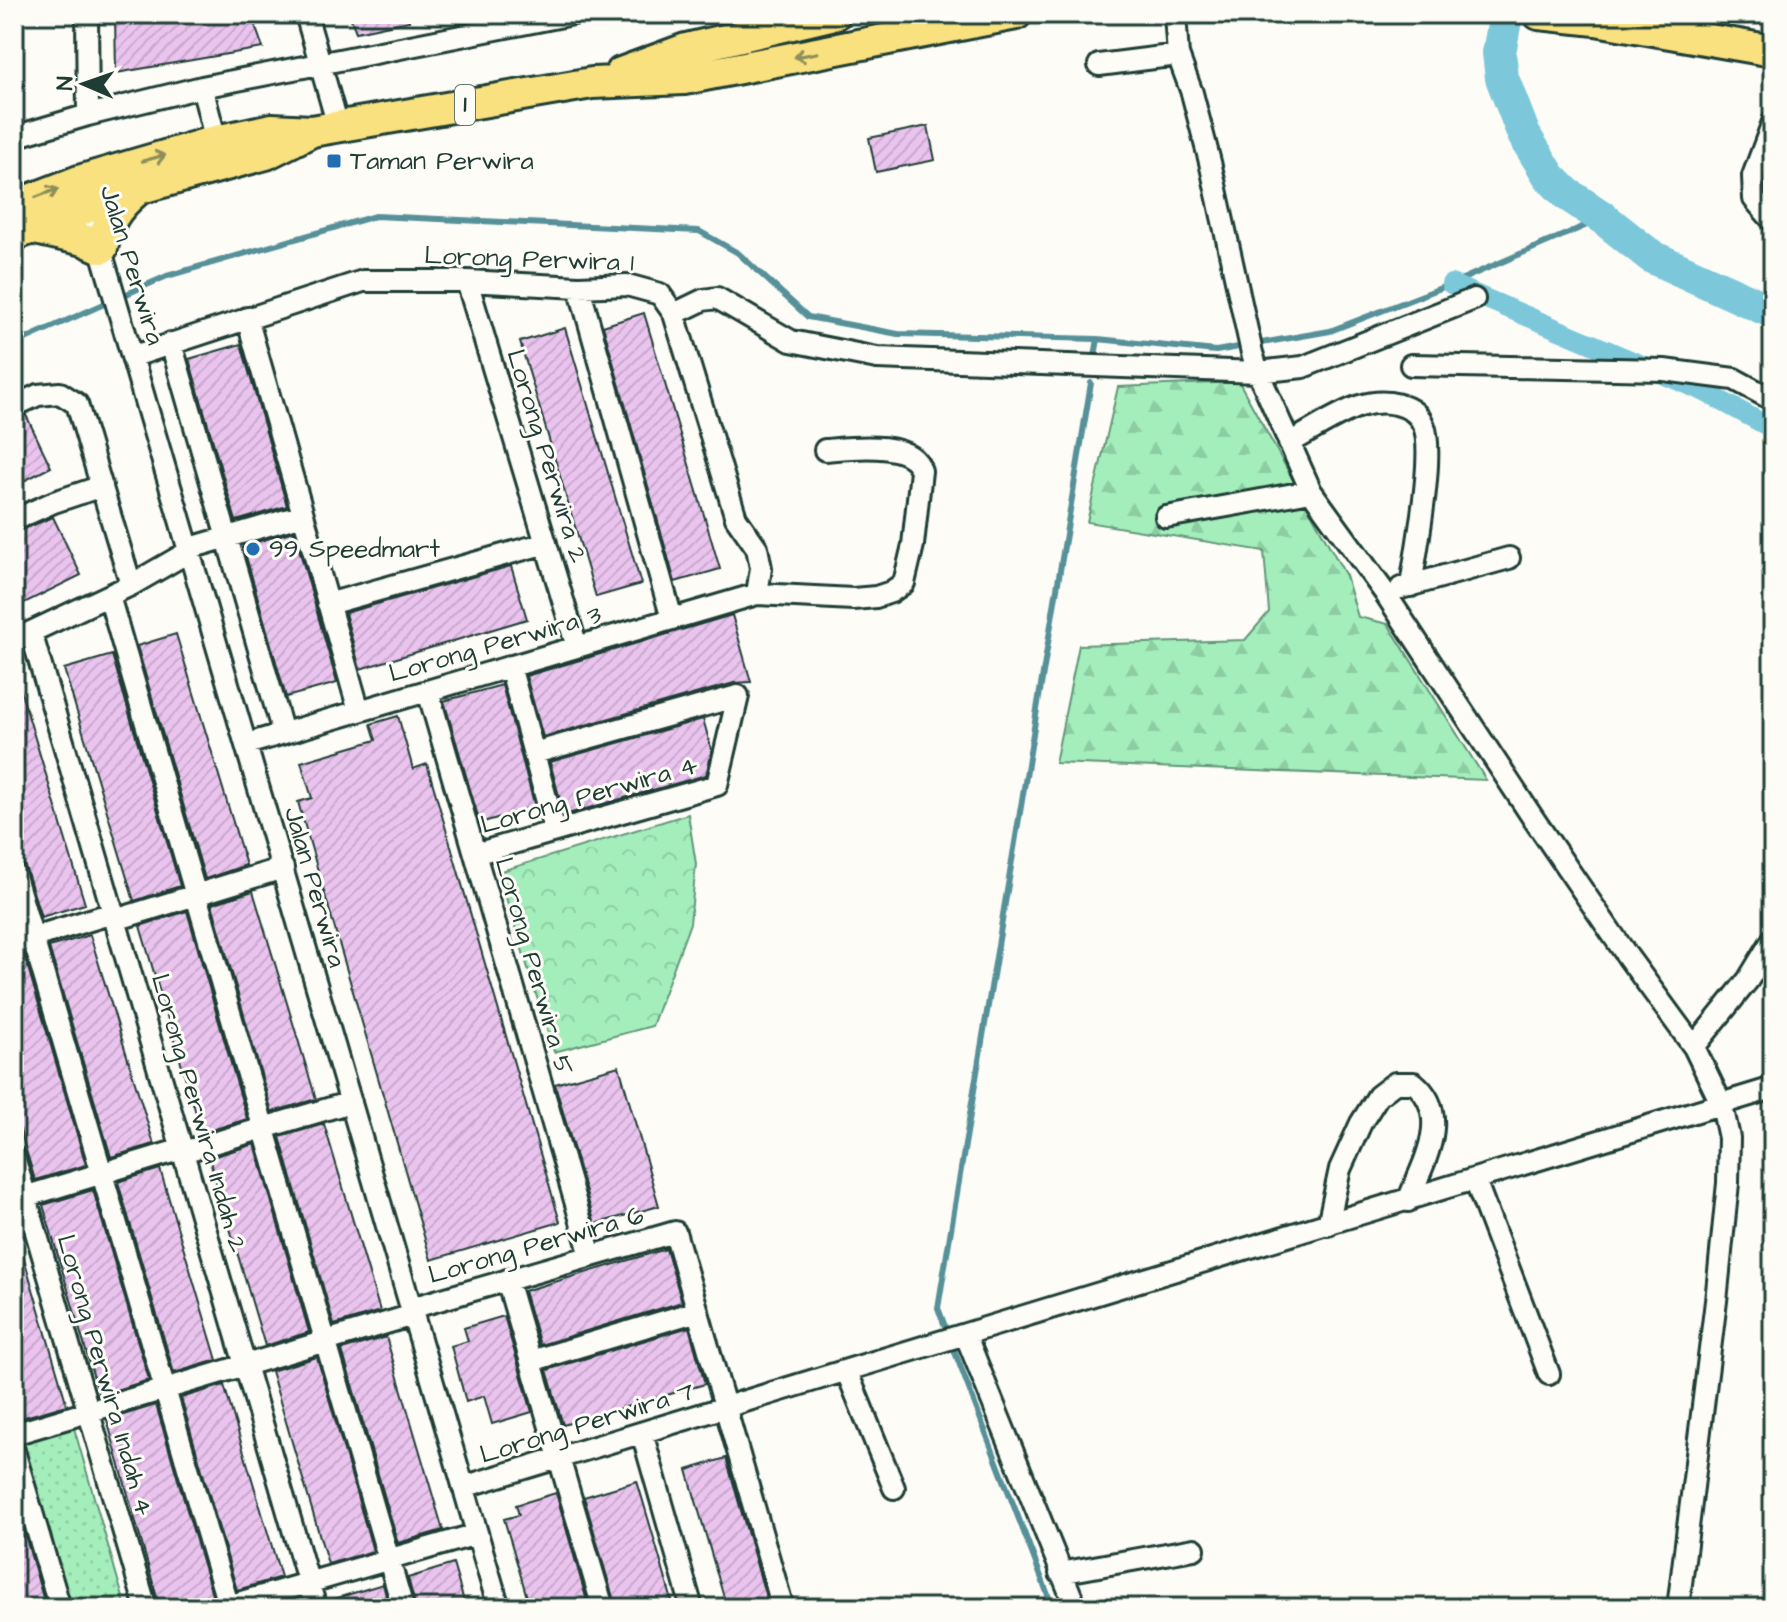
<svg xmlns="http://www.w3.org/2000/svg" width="1787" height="1622" viewBox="0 0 1787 1622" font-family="'Architects Daughter',sans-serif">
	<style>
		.grass { fill: url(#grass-dots); stroke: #629678; stroke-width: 2 }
		.forest { fill: url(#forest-firs); stroke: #629678; stroke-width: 2 }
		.park { fill: url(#park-crowns); stroke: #629678; stroke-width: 2 }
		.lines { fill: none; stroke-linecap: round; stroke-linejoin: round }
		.stream { stroke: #569098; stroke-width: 6 }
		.canal { stroke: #7bc8da; stroke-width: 20 }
		.river { stroke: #7bc8da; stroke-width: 34 }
		.building { fill: url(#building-hatch); stroke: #1f3d34; stroke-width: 2 }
		.minor-casing { stroke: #1f3d34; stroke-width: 26 }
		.highway-casing { stroke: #1f3d34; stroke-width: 36 }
		.minor { stroke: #fdfcf7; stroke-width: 20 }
		.highway { stroke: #fae180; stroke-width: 30 }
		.oneway { stroke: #8c8f5a }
		.poi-dot { fill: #1f6fb2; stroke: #fdfcf7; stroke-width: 3 }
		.labels { text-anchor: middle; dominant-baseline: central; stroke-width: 6; stroke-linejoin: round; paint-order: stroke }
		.shield { fill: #fdfcf7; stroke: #62766e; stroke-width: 2 }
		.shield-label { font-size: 24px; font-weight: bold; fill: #1f3d34 }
		.poi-label { font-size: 26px; fill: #1f3d34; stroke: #fdfcf7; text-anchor: start }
		.street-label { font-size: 26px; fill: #1f3d34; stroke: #fdfcf7 }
	</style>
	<defs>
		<pattern id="grass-dots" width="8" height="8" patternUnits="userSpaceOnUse" patternTransform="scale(2)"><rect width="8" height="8" fill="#a4eebc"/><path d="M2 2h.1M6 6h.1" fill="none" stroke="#8dcda2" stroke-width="1.8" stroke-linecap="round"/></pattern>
		<pattern id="forest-firs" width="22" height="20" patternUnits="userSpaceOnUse" patternTransform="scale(2)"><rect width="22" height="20" fill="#a4eebc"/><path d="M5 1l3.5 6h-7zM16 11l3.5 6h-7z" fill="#8dcda2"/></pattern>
		<pattern id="park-crowns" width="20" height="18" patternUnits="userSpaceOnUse" patternTransform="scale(2)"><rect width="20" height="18" fill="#a4eebc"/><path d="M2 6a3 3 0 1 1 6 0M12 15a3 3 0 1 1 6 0" fill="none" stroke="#8dcda2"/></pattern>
		<pattern id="building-hatch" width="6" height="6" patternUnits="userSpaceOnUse" patternTransform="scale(2)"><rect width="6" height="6" fill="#eac4ee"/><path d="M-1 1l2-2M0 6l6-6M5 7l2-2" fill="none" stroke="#c8a9cd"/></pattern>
	</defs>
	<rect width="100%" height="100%" fill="#fdfcf7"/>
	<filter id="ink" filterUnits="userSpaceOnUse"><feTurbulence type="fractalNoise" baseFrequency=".0125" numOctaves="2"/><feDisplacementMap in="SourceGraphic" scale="16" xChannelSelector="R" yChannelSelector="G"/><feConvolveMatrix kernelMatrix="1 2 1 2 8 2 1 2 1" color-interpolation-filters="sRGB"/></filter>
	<g filter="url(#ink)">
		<!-- grass -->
		<path class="grass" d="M74,1428L126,1608H65L18,1444Z"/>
		<!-- forest -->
		<path class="forest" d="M1239,382L1346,576L1358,617L1388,624L1486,780L1055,763L1079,645L1245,640L1269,612L1264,551L1087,522L1118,387Z"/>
		<!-- park -->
		<path class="park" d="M688,814L696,864L690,923L652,1026L554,1052L498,872Z"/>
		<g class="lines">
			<!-- stream -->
			<path class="stream" d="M14,344L167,276L375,216L699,231L738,253L808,317L898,334L1098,339L1216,351L1330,331L1451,284L1603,218
				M1095,356L1098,339
				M1053,1608L938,1308L1091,383"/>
			<!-- canal -->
			<path class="canal" d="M1451,284L1705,392L1773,429"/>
			<!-- river -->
			<path class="river" d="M1506,14L1499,53L1502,78L1524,135L1550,177L1567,194L1603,218L1652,257L1773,312"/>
		</g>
		<!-- building -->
		<path class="building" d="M115,14H251L263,48L116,73Z
			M349,14H408L409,21L356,32Z
			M928,126L935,160L876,172L869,138Z
			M644,313L720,569L675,582L603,326Z
			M565,328L641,584L596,597L520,342Z
			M241,344L287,506L236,521L189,359Z
			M26,415L51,467L14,486V421Z
			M53,517L81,575L14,608V533Z
			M294,531L337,683L286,697L243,546Z
			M511,566L527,619L360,669L345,613Z
			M732,615L751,682L734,683L543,737L526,676Z
			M176,634L246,865L205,879L137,646Z
			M112,655L180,886L134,901L64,669Z
			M18,682L85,904L41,917L26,869L22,863L14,860V683Z
			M502,685L535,807L480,823L444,701Z
			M398,716L413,769L427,764L560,1222L431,1260L298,802L312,798L301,762L376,740L371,724Z
			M703,719L712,751L706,775L564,815L550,762Z
			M253,891L316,1099L272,1112L212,904Z
			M187,911L247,1119L202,1133L140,926Z
			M90,935L154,1144L111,1157L49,947Z
			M24,954L86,1165L35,1180L14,1110V956Z
			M619,1066L659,1206L595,1224L555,1084Z
			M324,1124L380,1311L334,1325L280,1137Z
			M255,1144L309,1332L265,1346L209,1158Z
			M160,1169L217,1360L174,1373L118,1182Z
			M93,1190L149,1380L99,1395L43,1205Z
			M14,1238H18L67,1405L14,1420Z
			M666,1249L682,1302L540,1345L524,1291Z
			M504,1316L532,1412L492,1424L484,1396L466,1402L451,1346L468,1341L464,1328Z
			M689,1327L705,1384L563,1425L547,1370Z
			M386,1337L443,1530L398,1543L342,1350Z
			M317,1357L373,1551L328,1564L271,1371Z
			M224,1385L281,1577L237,1590L181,1398Z
			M156,1405L213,1598L181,1608H160L107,1420Z
			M726,1458L769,1608H727L687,1470Z
			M637,1481L653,1535L674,1608H616L584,1497Z
			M556,1493L589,1608H530L520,1573L504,1519L519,1515L516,1505Z
			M14,1497L46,1608H14Z
			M453,1564L466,1608H416L408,1578Z
			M383,1584L389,1608H329L327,1601Z"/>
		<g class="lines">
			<defs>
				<path id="minor" d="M87,14L88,115
					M306,14L338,126
					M1175,14L1178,55L1192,93L1210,162L1252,353L1258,372L1311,491L1385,593L1533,818L1628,957L1694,1047L1722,1105L1729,1138L1728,1183L1716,1301L1678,1608
					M1099,65L1178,55
					M202,87L216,141
					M1773,122L1753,176L1754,199L1773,221
					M14,137L88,115L202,87L573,14
					M85,196L499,1608
					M467,281L577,647
					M579,287L672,619
					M674,314L703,300L717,298L791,341L877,358L1258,372L1303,367L1474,299
					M247,318L359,711
					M171,343L283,733
					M134,356L363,281H467L579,287L627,285L660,294L674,314L736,518L757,548L761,568L757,594
					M1411,365L1664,370L1734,379L1773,400
					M14,406L38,395L60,393L77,404L131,585
					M1289,443C1310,432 1338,413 1360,406C1383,399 1415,402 1424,426C1435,454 1416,551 1411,586
					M1166,517L1311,491
					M14,520L54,502L102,486
					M190,548L303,515
					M1401,588L1509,558
					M109,596L403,1608
					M328,604L546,543
					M31,632L316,1608
					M14,640L131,585L190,551
					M510,666L555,831
					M428,691L591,1256
					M247,744L757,594L853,599L876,597L891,592L904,583L913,545L921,471C913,439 850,448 825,450
					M475,854L717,785L738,696L534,753
					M14,873L229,1608
					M115,920L283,868
					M14,943L113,913
					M1694,1047L1748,980L1773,939
					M183,1152L351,1102
					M14,1157L146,1608
					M1475,1180L1549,1374
					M14,1200L182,1149
					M1328,1225L1340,1169L1361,1123L1378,1096L1395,1083H1414C1453,1115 1423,1163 1408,1201
					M507,1280L603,1608
					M411,1308L675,1232L783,1608
					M966,1336L1076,1608
					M531,1361L698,1311
					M847,1372L894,1488
					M642,1433L692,1608
					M14,1434L413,1315
					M14,1451L60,1608
					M463,1487L1773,1088
					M1060,1573L1194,1549
					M221,1608L477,1534"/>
				<path id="highway" d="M1539,14L1596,20L1773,51
					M621,73L686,49L835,14
					M14,206L79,181L216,141L272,129L312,131L592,83L684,79L1016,14
					M31,228L84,240L102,248C107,222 116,208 136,191
					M14,235L137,189L266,154L310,132"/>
			</defs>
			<!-- minor casing -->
			<use href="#minor" class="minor-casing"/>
			<!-- highway casing -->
			<use href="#highway" class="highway-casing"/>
			<!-- minor -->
			<use href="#minor" class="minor"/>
			<!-- highway -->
			<use href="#highway" class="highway"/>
		</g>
		<!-- one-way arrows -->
		<defs><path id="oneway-shaft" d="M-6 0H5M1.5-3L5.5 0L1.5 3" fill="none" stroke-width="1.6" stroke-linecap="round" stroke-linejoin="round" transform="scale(2)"/></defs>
		<g class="oneway">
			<use href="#oneway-shaft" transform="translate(806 55) rotate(169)"/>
			<use href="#oneway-shaft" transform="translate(154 158) rotate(-15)"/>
			<use href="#oneway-shaft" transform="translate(47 193) rotate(-21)"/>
		</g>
	</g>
	<!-- markers -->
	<g class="poi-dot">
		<rect x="326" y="153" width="16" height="16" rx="4"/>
		<circle cx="253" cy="549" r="8"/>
	</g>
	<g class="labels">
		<!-- shield labels -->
		<rect class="shield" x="455" y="85" width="20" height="40" rx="6"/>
		<g class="shield-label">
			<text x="465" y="105">1</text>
		</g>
		<!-- poi labels -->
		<g class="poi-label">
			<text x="350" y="161">Taman Perwira</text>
			<text x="269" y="549">99 Speedmart</text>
		</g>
		<!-- street labels -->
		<g class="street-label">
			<text transform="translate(529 259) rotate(2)">Lorong Perwira 1</text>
			<text transform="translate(132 265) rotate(73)">Jalan Perwira</text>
			<text transform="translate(547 456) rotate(73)">Lorong Perwira 2</text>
			<text transform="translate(495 644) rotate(-16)">Lorong Perwira 3</text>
			<text transform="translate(589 795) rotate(-16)">Lorong Perwira 4</text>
			<text transform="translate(315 887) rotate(74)">Jalan Perwira</text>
			<text transform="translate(534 966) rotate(74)">Lorong Perwira 5</text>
			<text transform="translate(199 1113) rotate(74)">Lorong Perwira Indah 2</text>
			<text transform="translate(536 1245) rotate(-16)">Lorong Perwira 6</text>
			<text transform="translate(105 1375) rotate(74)">Lorong Perwira Indah 4</text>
			<text transform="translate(587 1423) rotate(-17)">Lorong Perwira 7</text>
		</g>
	</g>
	<!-- margin -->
	<rect width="1787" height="1622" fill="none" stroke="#fdfcf7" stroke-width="48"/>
	<rect x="24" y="24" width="1739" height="1574" fill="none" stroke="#1f3d34" stroke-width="3" filter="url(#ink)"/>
	<!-- north arrow -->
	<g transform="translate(84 84) rotate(272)" stroke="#fdfcf7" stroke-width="6" paint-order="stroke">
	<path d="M0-6L14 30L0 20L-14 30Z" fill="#1f3d34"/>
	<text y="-12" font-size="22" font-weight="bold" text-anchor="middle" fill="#1f3d34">N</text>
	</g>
</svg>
